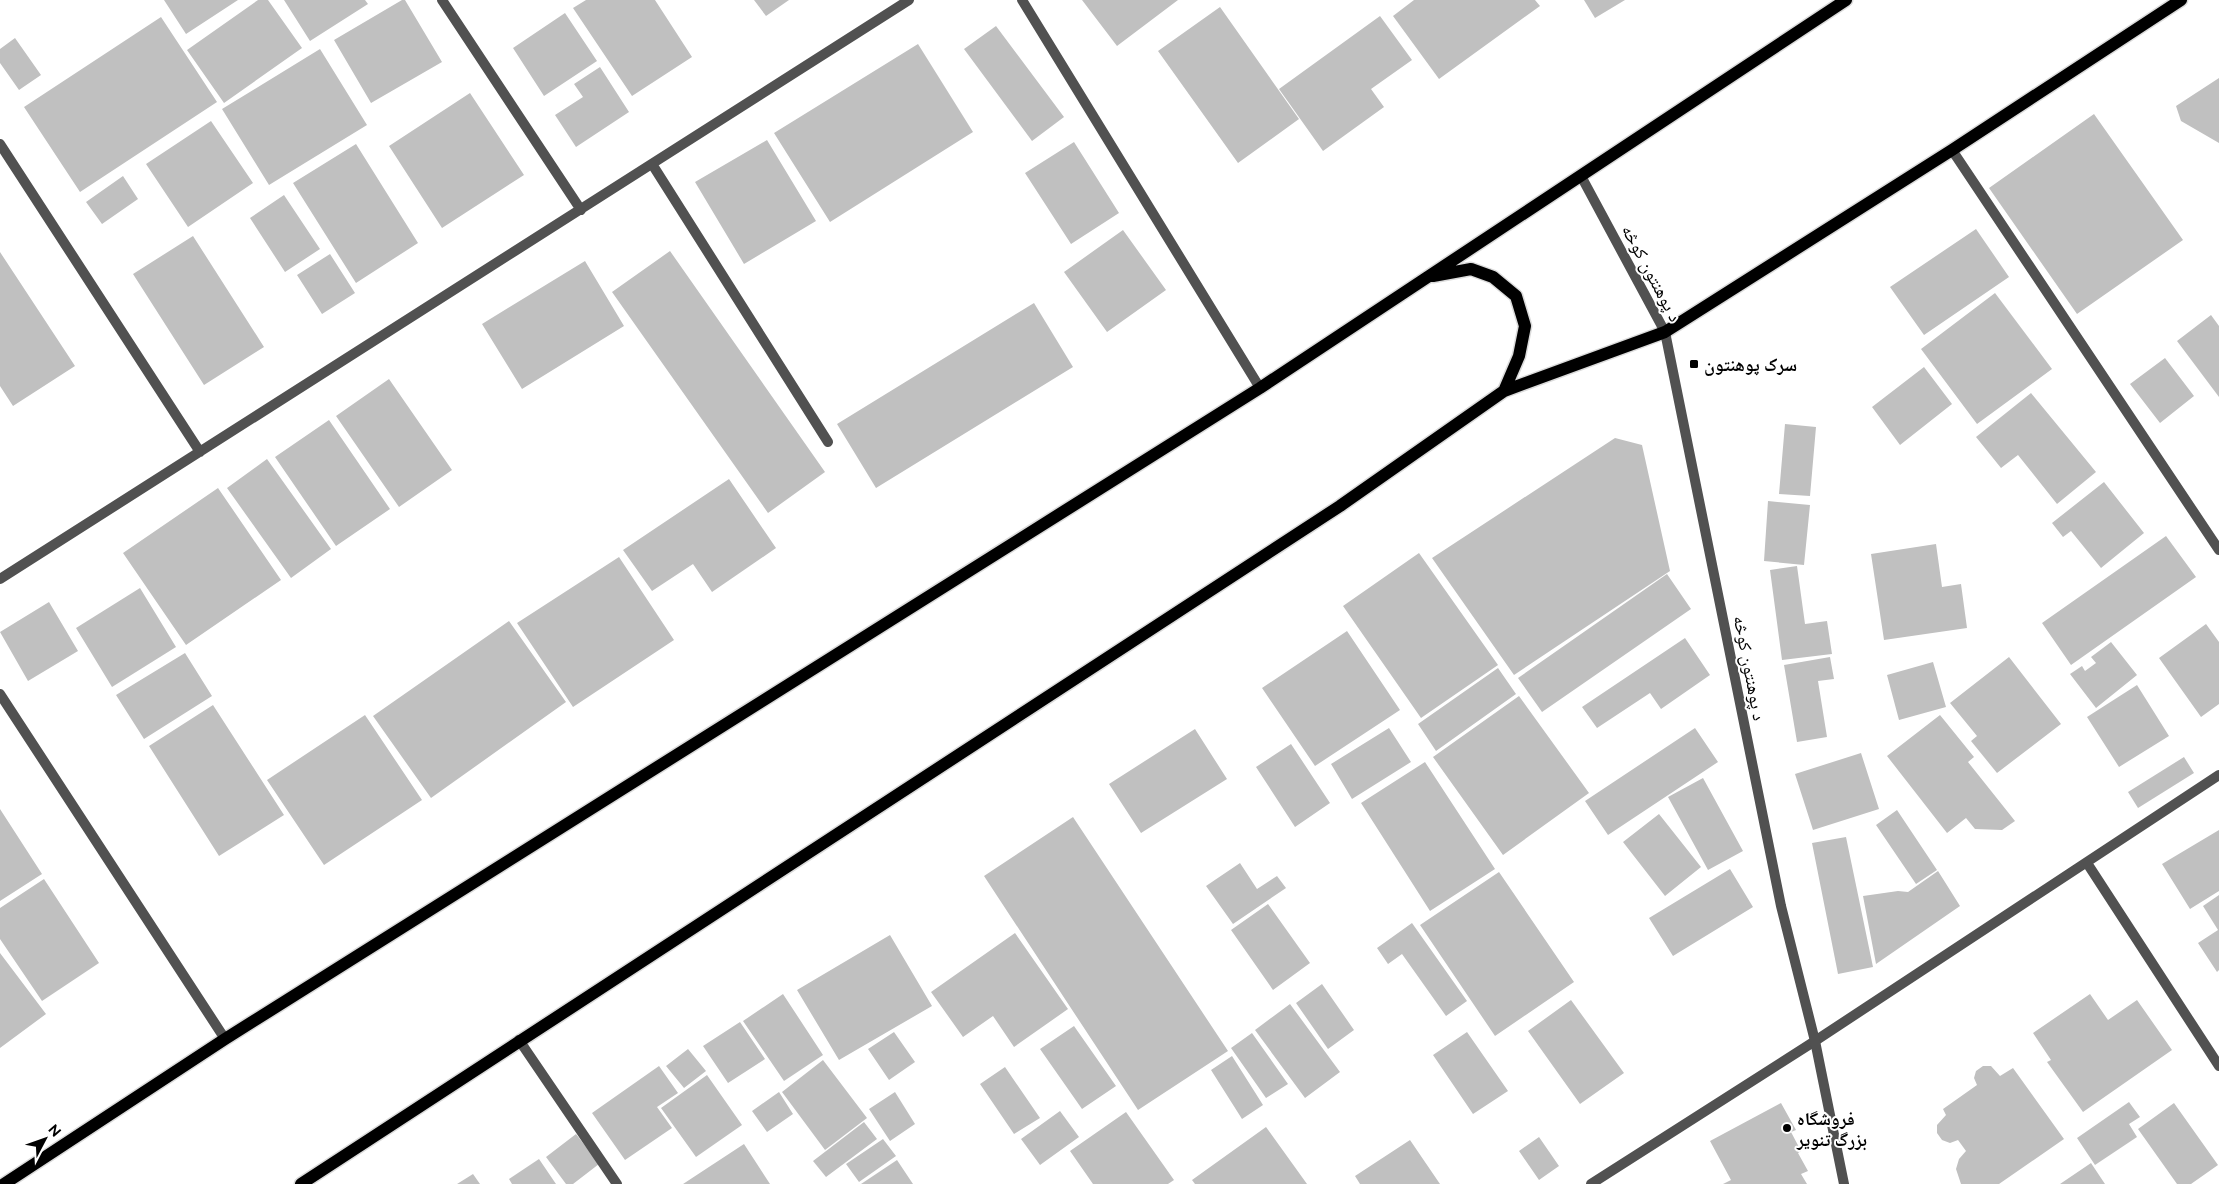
<svg xmlns="http://www.w3.org/2000/svg" width="2219" height="1184" viewBox="0 0 2219 1184" font-family="Raleway,'Noto Naskh Arabic',sans-serif">
	<style>
		.building { fill: #c0c0c0 }
		.lines { fill: none; stroke-linecap: round; stroke-linejoin: round }
		.primary-casing { stroke: #dbdbdb; stroke-width: 15 }
		.minor { stroke: #515151; stroke-width: 10 }
		.tertiary { stroke: #515151; stroke-width: 10 }
		.primary { stroke: #000; stroke-width: 12 }
		.poi-dot { fill: #000; stroke: #fff; stroke-width: 2 }
		.labels { text-anchor: middle; dominant-baseline: central; stroke-width: 4; stroke-linejoin: round; paint-order: stroke }
		.street-label { font-size: 18px; fill: #000; stroke: #fff }
		.poi-label { font-size: 18px; font-weight: bold; fill: #000; stroke: #fff; text-anchor: start }
	</style>
	<rect width="100%" height="100%" fill="#fff"/>
	<!-- building -->
	<path class="building" d="M164,0H238L186,34Z
		M258,0H268L302,48L224,103L187,50Z
		M284,0H365L368,4L310,41Z
		M402,0H405L442,62L371,103L334,40Z
		M586,0H655L692,57L632,96L573,8Z
		M754,0H789L766,16Z
		M1082,0H1178L1117,46Z
		M1414,0H1535L1540,6L1439,79L1393,16Z
		M1584,0H1625L1595,18Z
		M1220,7L1299,119L1238,163L1158,51Z
		M565,13L597,61L544,96L513,48Z
		M1380,16L1412,60L1371,89L1384,107L1323,151L1279,89Z
		M161,17L217,102L80,192L24,107Z
		M996,26L1064,117L1032,141L964,49Z
		M15,38L41,75L19,90L0,63V49Z
		M918,44L973,132L830,222L774,133Z
		M320,49L367,125L269,185L222,109Z
		M600,67L629,112L576,147L555,115L583,97L574,84Z
		M2219,78V143L2181,121L2176,106Z
		M470,93L524,175L442,228L389,146Z
		M2094,114L2183,240L2077,314L1989,188Z
		M211,121L253,183L188,227L146,164Z
		M767,140L816,221L744,264L695,182Z
		M1074,142L1119,213L1071,244L1025,173Z
		M356,144L418,243L356,283L293,183Z
		M123,176L138,199L102,224L86,202Z
		M284,195L320,249L285,272L250,218Z
		M1976,229L2009,277L1924,335L1890,287Z
		M1123,230L1166,290L1107,332L1064,272Z
		M193,236L264,347L204,385L133,274Z
		M670,251L825,472L768,513L612,292Z
		M0,252L75,366L13,406L0,386Z
		M330,254L355,293L322,314L297,275Z
		M585,261L624,326L522,389L482,324Z
		M1995,293L2052,369L1977,424L1921,349Z
		M1034,303L1073,367L876,488L837,424Z
		M2211,315L2219,326V397L2177,341Z
		M2165,358L2194,396L2160,423L2130,384Z
		M1924,367L1952,404L1900,445L1872,407Z
		M389,379L452,470L399,507L336,416Z
		M2031,393L2096,472L2057,504L2018,455L2001,468L1976,437Z
		M329,420L390,509L336,546L275,457Z
		M1785,424L1816,427L1810,496L1779,494Z
		M1615,438L1642,445L1670,571L1514,675L1432,558Z
		M267,459L331,549L291,578L227,488Z
		M729,479L776,548L712,592L693,564L652,591L623,550Z
		M2104,482L2144,533L2101,568L2071,531L2063,537L2052,523Z
		M218,488L281,580L186,645L123,553Z
		M1768,501L1810,505L1804,565L1764,561Z
		M2166,536L2196,577L2071,665L2042,623Z
		M1936,544L1942,587L1961,584L1967,628L1884,640L1871,554Z
		M1419,553L1498,665L1421,718L1343,606Z
		M619,557L674,640L573,707L517,623Z
		M1797,566L1805,624L1827,621L1832,654L1782,660L1770,570Z
		M1667,574L1691,609L1542,712L1518,678Z
		M140,588L176,647L112,687L76,628Z
		M49,602L78,651L28,681L0,632Z
		M509,621L566,702L431,798L373,716Z
		M2206,624L2219,642V704L2201,717L2159,658Z
		M1347,631L1400,710L1315,766L1262,688Z
		M1685,638L1710,675L1661,709L1650,693L1597,728L1582,707Z
		M2111,642L2137,675L2096,708L2070,674L2082,666L2085,671L2096,663L2091,657Z
		M185,653L212,696L144,739L116,695Z
		M1830,657L1834,679L1818,681L1827,737L1797,742L1784,665Z
		M2009,657L2061,724L1997,773L1971,741L1977,736L1950,703Z
		M1933,662L1946,707L1899,720L1887,675Z
		M1498,668L1516,694L1436,751L1418,724Z
		M2137,685L2169,736L2119,767L2087,717Z
		M1519,696L1589,793L1503,855L1433,757Z
		M213,705L284,815L219,856L149,746Z
		M365,715L422,800L324,865L267,780Z
		M1940,715L1974,757L1968,762L2015,821L2002,830L1975,829L1966,818L1947,833L1887,756Z
		M1389,728L1411,762L1352,799L1331,764Z
		M1695,728L1718,762L1608,835L1585,801Z
		M1195,729L1227,779L1141,833L1109,784Z
		M1291,744L1330,803L1295,827L1256,767Z
		M1861,753L1879,809L1813,830L1795,774Z
		M2184,757L2194,773L2138,808L2128,792Z
		M1425,762L1495,869L1430,911L1361,803Z
		M1703,778L1743,851L1708,870L1668,797Z
		M0,809L42,874L0,901Z
		M1897,810L1937,870L1916,884L1876,825Z
		M1659,814L1701,867L1665,896L1623,842Z
		M1073,817L1228,1051L1138,1110L984,876Z
		M2219,830V891L2190,909L2162,864Z
		M1846,837L1873,967L1838,974L1812,843Z
		M1240,863L1257,889L1277,876L1286,888L1233,924L1206,886Z
		M1730,869L1753,907L1673,956L1649,918Z
		M1938,871L1960,906L1876,964L1863,896L1898,891L1908,892Z
		M1499,872L1574,982L1495,1036L1420,925Z
		M44,879L99,963L42,1001L0,939V908Z
		M2219,895V970L2217,972L2198,943L2218,930L2203,906Z
		M1268,904L1310,963L1273,990L1231,930Z
		M1412,923L1467,1001L1446,1016L1402,954L1388,964L1377,948Z
		M1015,933L1068,1009L1014,1047L993,1016L963,1037L931,992Z
		M890,935L932,1006L839,1060L797,990Z
		M0,953L46,1014L0,1048Z
		M1322,984L1354,1030L1328,1049L1296,1003Z
		M783,994L823,1055L784,1081L743,1021Z
		M2090,994L2108,1020L2137,1000L2172,1050L2083,1112L2047,1062L2051,1060L2033,1033Z
		M1571,1000L1624,1073L1580,1104L1528,1031Z
		M1290,1004L1340,1072L1305,1098L1255,1030Z
		M740,1022L765,1059L728,1083L703,1046Z
		M1074,1026L1116,1086L1082,1109L1040,1049Z
		M894,1032L915,1062L889,1080L868,1049Z
		M1467,1032L1508,1091L1473,1114L1433,1055Z
		M1252,1033L1288,1084L1266,1098L1231,1048Z
		M688,1049L706,1071L684,1088L666,1066Z
		M1232,1056L1263,1105L1242,1119L1211,1070Z
		M823,1060L867,1118L825,1150L782,1092Z
		M659,1066L678,1093L657,1107L672,1128L625,1160L592,1113Z
		M1983,1066H1991L2000,1076L2013,1068L2064,1139L1999,1184H1961L1956,1169L1959,1159L1966,1151L1958,1140L1950,1143L1942,1140L1937,1133V1125L1946,1115L1943,1109L1977,1085L1974,1078L1976,1071Z
		M1005,1067L1040,1118L1014,1134L980,1084Z
		M707,1075L742,1125L696,1157L661,1108Z
		M779,1092L793,1114L767,1132L752,1111Z
		M895,1092L915,1124L890,1141L869,1109Z
		M2129,1102L2140,1117L2129,1124L2137,1137L2095,1165L2077,1138Z
		M1781,1103L1796,1130L1791,1132L1801,1151L1798,1153L1808,1171L1801,1174L1807,1184H1723L1731,1180L1710,1141Z
		M2174,1103L2218,1165L2191,1184H2177L2138,1129Z
		M1060,1111L1079,1137L1040,1165L1021,1139Z
		M1126,1112L1174,1180L1168,1184H1093L1070,1151Z
		M864,1122L877,1139L826,1177L813,1161Z
		M1266,1127L1307,1184H1195L1192,1180Z
		M576,1134L599,1164L573,1184H566L546,1157Z
		M1539,1137L1559,1166L1539,1180L1519,1151Z
		M883,1139L896,1156L859,1182L846,1164Z
		M1410,1140L1440,1184H1360L1355,1176Z
		M744,1144L770,1184H683Z
		M539,1159L556,1184H512L509,1179Z
		M897,1160L913,1184H861Z
		M2091,1163L2105,1184H2060Z
		M473,1174L480,1184H457Z"/>
	<g class="lines">
		<defs>
			<path id="primary" d="M1433,276L1471,269L1493,277L1516,296L1525,326L1519,356L1504,391
				M4,1184L225,1039L1260,388L1846,0
				M301,1184L1340,506L1504,391L1665,332L1952,150L2181,0"/>
		</defs>
		<!-- primary casing -->
		<use href="#primary" class="primary-casing"/>
		<!-- minor -->
		<path class="minor" d="M442,0L581,210
			M1022,0L1260,388
			M0,144L200,452
			M1952,150L2219,550
			M652,164L828,442
			M0,579L909,0
			M0,694L225,1039
			M2087,863L2219,1066
			M519,1040L617,1184
			M1591,1184L1815,1041L2219,775"/>
		<!-- tertiary -->
		<path class="tertiary" d="M1581,176L1665,332L1781,906L1815,1041L1844,1184"/>
		<!-- primary -->
		<use href="#primary" class="primary"/>
	</g>
	<!-- markers -->
	<g class="poi-dot">
		<rect x="1689" y="359" width="10" height="10" rx="2.5"/>
		<circle cx="1787" cy="1128" r="5"/>
	</g>
	<g class="labels">
		<!-- street labels -->
		<g class="street-label">
			<text transform="translate(1652 273) rotate(62)">د پوهنتون کوڅه</text>
			<text transform="translate(1750 668) rotate(79)">د پوهنتون کوڅه</text>
		</g>
		<!-- poi labels -->
		<g class="poi-label">
			<text x="1704" y="364">سرک پوهنتون</text>
			<text x="1797" y="1118">فروشگاه<tspan x="1797" dy="21">بزرگ تنویر</tspan></text>
		</g>
	</g>
	<!-- north arrow -->
	<g transform="translate(45 1139) rotate(49)" stroke="#ffffff" stroke-width="4" paint-order="stroke">
	<path d="M0-4L9 19L0 12L-9 19Z" fill="#000000"/>
	<text y="-8" font-size="14" font-weight="bold" text-anchor="middle" fill="#000000">N</text>
	</g>
</svg>
